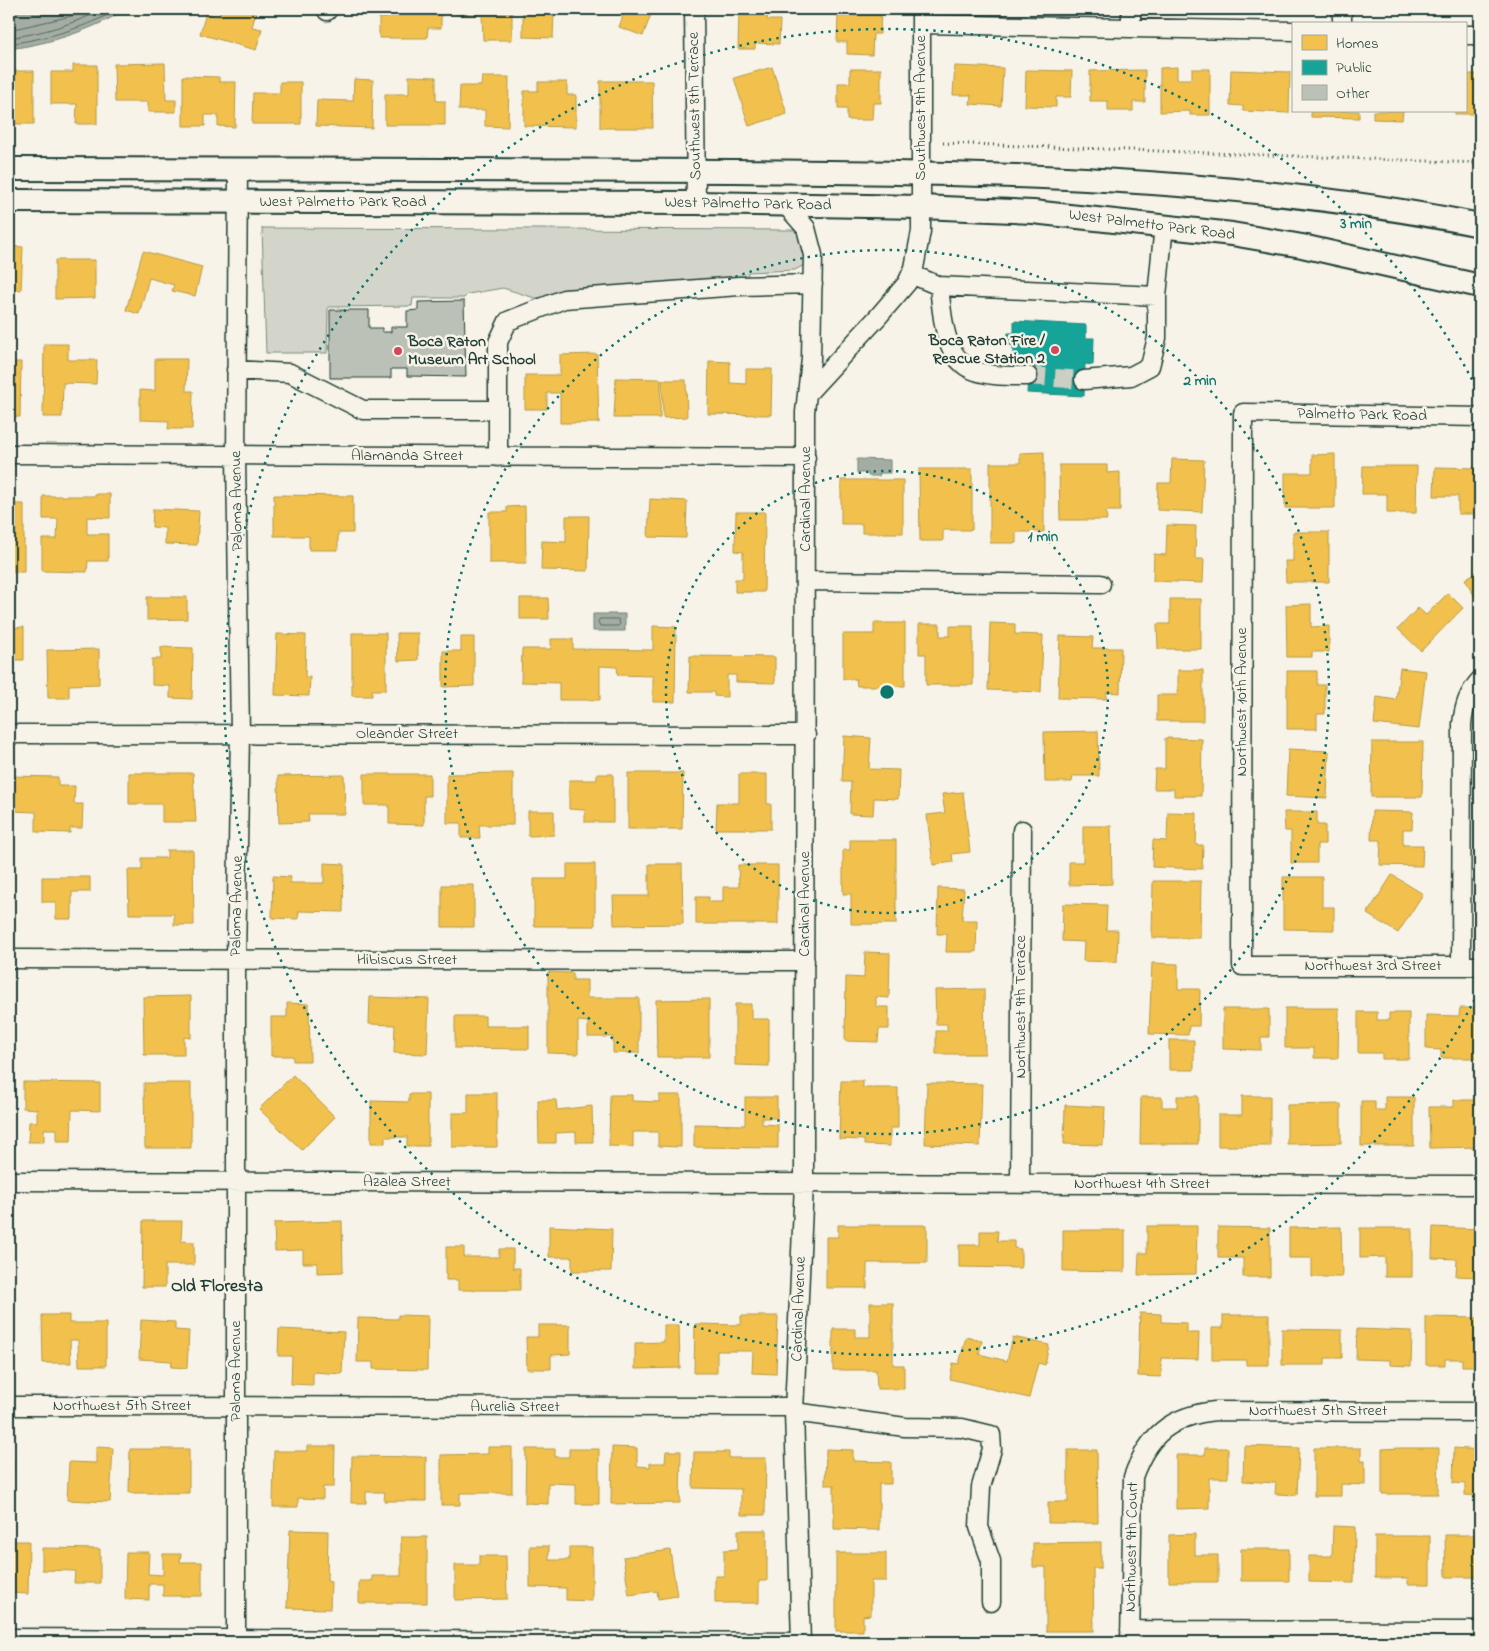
<svg xmlns="http://www.w3.org/2000/svg" width="1489" height="1651" viewBox="0 0 1489 1651" font-family="'Indie Flower',sans-serif">
	<style>
		.green { fill: #d3d5ca; stroke: #79897f }
		.water { fill: #a4ada3; stroke: #6f8077 }
		.homes { fill: #f2c14e; stroke: #b39946 }
		.public { fill: #17a398; stroke: #19847a }
		.lines { fill: none; stroke-linecap: round; stroke-linejoin: round }
		.shore { stroke: #546a60; stroke-width: 1 }
		.building { fill: #bbc1b6; stroke: #1f3d34 }
		.minor-tunnel { stroke: #cccfc4; stroke-width: 18; stroke-dasharray: 18 9; stroke-linecap: butt }
		.minor-casing { stroke: #1f3d34; stroke-width: 21 }
		.major-casing { stroke: #1f3d34; stroke-width: 26 }
		.path { stroke: #1f3d34; stroke-width: 3; stroke-dasharray: 1 4; stroke-linecap: butt }
		.minor { stroke: #f7f3e8; stroke-width: 18 }
		.major { stroke: #f7f3e8; stroke-width: 22 }
		.ring { fill: none; stroke: #0f766e; stroke-width: 2.5; stroke-dasharray: 2.5 5 }
		.poi-dot { fill: #d1495b; stroke: #f7f3e8; stroke-width: 2 }
		.labels { text-anchor: middle; dominant-baseline: central; stroke-width: 5; stroke-linejoin: round; paint-order: stroke }
		.street-label { font-size: 16px; fill: #1f3d34; stroke: #f7f3e8 }
		.poi-label { font-size: 16px; font-weight: bold; fill: #1f3d34; stroke: #f7f3e8; text-anchor: end }
		.neighbourhood-label { font-size: 18px; font-weight: bold; fill: #1f3d34; stroke: #f7f3e8 }
		.centre { fill: #0f766e; stroke: #f7f3e8; stroke-width: 2.5 }
		.ring-label { font-size: 15px; text-anchor: middle; font-weight: bold; fill: #0f766e; stroke: #f7f3e8; stroke-width: 5; stroke-linejoin: round; paint-order: stroke }
	</style>
	<rect width="100%" height="100%" fill="#f7f3e8"/>
	<filter id="ink" filterUnits="userSpaceOnUse"><feTurbulence type="fractalNoise" baseFrequency=".02" numOctaves="2"/><feDisplacementMap in="SourceGraphic" scale="10" xChannelSelector="R" yChannelSelector="G"/><feConvolveMatrix kernelMatrix="1 2 1 2 8 2 1 2 1" color-interpolation-filters="sRGB"/></filter>
	<g filter="url(#ink)">
		<!-- green -->
		<path class="green" d="M262,228L794,230L802,237L806,264L795,270L748,272L747,281L535,298L503,288L468,294L464,298H413L412,306L328,307L327,353H266Z"/>
		<!-- water -->
		<path class="water" d="M9,9H127C90,31 52,43 9,49Z
			M857,459L890,460V473H880L879,476H868V473H857Z
			M593,614H625V631H593Z"/>
		<!-- homes -->
		<path class="homes" d="M221,9H257L252,27L262,29L256,50L200,34L206,13L219,17Z
			M386,9H441V28H428L427,38H379V18H386Z
			M457,9H512V40H483L482,15H457Z
			M523,9H582V13H554L553,38L523,37Z
			M612,9H653L643,36L619,27L624,13Z
			M739,9H768L767,20H780L779,44L755,43V49H738Z
			M847,9H881L880,34H873L872,55L847,54V42H837L838,16H846Z
			M165,63L166,100H176V112H148V102H115L114,64Z
			M73,65H97V124H76L77,104H51V72H73Z
			M955,66L1003,68L1001,106L970,104L971,95H953Z
			M772,67L787,114L749,126L734,78Z
			M1177,67V79H1192V69H1210V115H1190V111L1160,112V68Z
			M850,69H881V103H873L872,120H847V109H838V83H850Z
			M1026,70L1072,71L1071,97H1056V107L1025,106Z
			M1145,70V102H1133V111H1108V101H1090V71Z
			M1231,70L1290,72L1289,113L1243,111V106L1230,105Z
			M9,71H34V124H12V116H9Z
			M1465,74H1480V114H1455V111H1465Z
			M183,76L219,77V82H236L235,127L218,126V115H205V126H183Z
			M409,76L436,77V101H445V125H385V94H409Z
			M482,77H509L508,127L485,126V110H459L460,86H481Z
			M354,79L373,80L372,128L316,126L317,100L353,101Z
			M600,81H652L653,128H600Z
			M280,82H301V124H252L253,93H280Z
			M538,82H567V95H576V127L524,126V91H538Z
			M1311,111H1359V118L1311,117Z
			M1373,111H1403L1402,120L1373,119Z
			M9,246L23,247L21,290L9,289Z
			M143,251L202,267L195,296L172,291L174,285L149,278L139,314L126,310Z
			M55,260H95V298L55,299Z
			M44,344H68V360H97L96,384L63,383L62,417H43Z
			M597,354L599,423H560V393H547V409H525V375H560V355Z
			M155,359H187L186,391H193L192,429H168L169,421L140,420V390L155,391Z
			M709,361L730,362V383L746,384V369H772L771,415L708,414Z
			M9,362H21L20,417H9Z
			M616,378L661,379L660,418H614Z
			M662,380H686L687,417L663,418Z
			M1044,452V532H1016V543H990V463H1020V453Z
			M1335,454V508H1285V473H1312V455Z
			M1172,459L1204,460L1202,512L1157,510L1158,483H1171Z
			M1059,465H1107V473L1120,472V511H1106L1107,520H1060Z
			M1363,466H1417L1416,513H1387V494H1362Z
			M1435,467L1480,468V514H1458V496H1434Z
			M919,469H972V530H943V541H920Z
			M841,480H903V533H862V524H841Z
			M96,494H110V518L87,517V534H108V561H88L87,572L42,571V539H57L58,519H43V496H96Z
			M274,495L353,496V533H338V550H309V536H274Z
			M650,499L687,501L686,538L648,537Z
			M9,504H24V572H9Z
			M525,506L526,563H489V512H507V507Z
			M153,509L199,511L197,545L165,544V528L152,527Z
			M736,512H765L764,592H735V579H743V552L735,551Z
			M566,516H589L588,571L541,570L542,541L566,542Z
			M1167,525L1196,526L1195,559H1204L1203,583L1153,581L1154,554L1166,555Z
			M1293,532H1329V582H1286L1285,561H1293Z
			M1480,570V606L1465,579Z
			M1448,593L1463,608L1421,651L1398,629L1418,608L1426,615Z
			M147,597H187V619L147,620Z
			M520,598H548L549,619H520Z
			M1170,599H1201V649H1158L1157,624H1170Z
			M1311,604V627L1329,626V652H1312V657H1287L1286,605Z
			M874,623H905V686H857L856,679H843V634H874Z
			M990,623L1015,624V634L1043,635L1041,692L988,690Z
			M919,624H940V636H950V626H973V685H926V654H919Z
			M653,626L676,627L675,702H653V676L618,675L617,667L600,666V700H559V683L521,682L522,649H551V639H573V649L653,650Z
			M24,627V660H9V628Z
			M352,633H386V690H372V696H352Z
			M397,633H418V660L398,661Z
			M277,634L306,635L305,677H310L309,696L275,695Z
			M1060,636L1093,637L1092,648H1121L1120,693L1107,692L1106,699L1058,698Z
			M461,637H474V686L443,687V651H461Z
			M161,647L193,648L192,699L170,698V686L152,685V659H161Z
			M99,649V684L69,685V698H48L47,650Z
			M690,656L775,657V683L736,682V675H727V697L714,696V692H689Z
			M1400,668L1426,671L1419,729L1374,724L1377,697L1396,700Z
			M1178,670H1203V721H1157V695H1178Z
			M1287,671H1317V685H1325V714H1317V729H1287Z
			M1098,731L1099,776H1073L1072,782H1045L1044,732Z
			M844,736L871,738L869,769L899,770L898,799L874,798L873,815L850,814L851,782H842Z
			M1165,738L1202,739L1201,796H1174V789H1154L1155,769H1165Z
			M1372,742H1423L1422,797H1371Z
			M1288,749L1329,751L1327,798L1286,796Z
			M129,773H193L196,822H162V804H129Z
			M513,773V825H479L480,838H461V823H447V774Z
			M628,773H683L682,829H628Z
			M364,774H430V796H424V825L389,824V805H364Z
			M597,774H613V822H585V810L569,809V780H597Z
			M739,774H767V804H771V829H716L717,803H739Z
			M344,775L345,814H308L309,822L279,823L278,776Z
			M9,776L58,777V786H75L74,804H83L82,828H70V833L36,832V812L9,811Z
			M963,792L970,852L952,854L953,862L933,865L927,815L945,813L942,794Z
			M528,811H554V835L528,836Z
			M1372,811L1413,812L1412,829H1403V845H1423L1422,866L1380,865L1381,840H1371Z
			M1168,812L1197,813L1196,845H1203L1202,869L1152,867L1153,840L1167,841Z
			M1284,812H1317V825H1325V844H1317V863H1291V831H1285Z
			M1083,826H1111L1112,884L1069,885V862H1083Z
			M850,840H896V924H851V894H843V850H850Z
			M167,850H193L194,925H174V914H129L128,870H142V858H167Z
			M324,863L344,864L343,912L299,911L298,919L272,918L273,876L291,877L290,883H324Z
			M567,864H595V926H534V879H567Z
			M649,864H682L683,924L614,925L613,896H649Z
			M738,865H778V924H696V897H709V902H723V887H739Z
			M1392,875L1423,894L1398,933L1367,914Z
			M42,877H90V892H72V919H56V902H42Z
			M1283,877H1322V907H1334V930L1283,929Z
			M1153,881H1201L1200,938H1152Z
			M442,885H474V927H442Z
			M938,888L964,889L962,920H977L976,952H946L947,934H937Z
			M1063,904L1107,905L1106,930H1118L1117,962L1083,961L1084,942L1062,941Z
			M865,952L890,953L889,998L876,997V1007H889V1029H879L878,1042L845,1041L846,977L864,978Z
			M1152,963L1178,964V989H1200L1199,1026H1189L1188,1035L1149,1034Z
			M548,972L573,973V980H587V998H639V1053H613V1037H588V1022L578,1021V1054L548,1053Z
			M984,989L985,1054H936V1031H947V1024H936L935,990Z
			M191,996V1038L184,1037V1055H144L143,997Z
			M370,997L429,999L427,1054L394,1053L395,1025L369,1024Z
			M709,999V1057H657L656,1000Z
			M287,1003L309,1004L310,1061H293V1056H271V1017H287Z
			M735,1004H751V1019H769V1066L735,1065Z
			M1285,1008H1339L1338,1058H1314V1048H1285Z
			M1460,1008H1480V1058H1441V1050L1426,1049V1015L1459,1016Z
			M1223,1009H1269V1037H1261V1050L1223,1049Z
			M1358,1012H1377V1020H1389V1013H1409V1059H1382V1053H1358Z
			M455,1016H485V1026H529V1049L455,1048Z
			M1169,1040H1194V1070H1169Z
			M293,1075L335,1117L302,1150L259,1109Z
			M841,1081H863V1088H898V1128H890V1146L864,1145V1140L839,1139Z
			M23,1082L100,1083V1111L72,1110L71,1141H57V1129H44V1142H28L29,1122H37V1109L23,1108Z
			M144,1083H191V1148H145Z
			M927,1083L982,1084L980,1146L925,1144Z
			M468,1093H497V1147H452V1113H468Z
			M409,1094H428V1146H407V1137H385V1143H371V1101L409,1102Z
			M610,1095H632V1101L659,1102V1095H681V1147L658,1146V1132H633V1147L609,1146Z
			M1177,1096H1198V1144H1140L1141,1097H1162V1107H1177Z
			M1242,1096H1270V1146H1218V1115H1242Z
			M745,1097H777V1118H762V1124L778,1125V1148L694,1147V1124L745,1125Z
			M1385,1097H1414V1146H1361V1101H1375V1110H1385Z
			M538,1100H556L557,1110L592,1106L593,1142H576V1132L556,1133V1143H539Z
			M1454,1100H1480V1147L1430,1148L1429,1107H1454Z
			M1341,1104V1143L1287,1144V1105Z
			M1065,1105L1105,1107L1103,1145L1064,1144Z
			M143,1221H182L181,1241L194,1242V1265H165V1287H142Z
			M342,1221L343,1272L317,1273V1263H303V1250L275,1251L274,1223Z
			M838,1225H927V1263H867V1288H826V1237H838Z
			M549,1226L612,1229L611,1271H572V1257H549Z
			M1147,1226H1197L1196,1274L1138,1275L1139,1253H1147Z
			M1218,1227L1270,1228V1277H1243V1258H1218Z
			M1341,1227L1342,1277H1312V1258H1289V1228Z
			M1433,1227L1480,1229V1277L1456,1276L1457,1259L1432,1258Z
			M1360,1228H1412V1277H1385V1257L1360,1258Z
			M1063,1230H1125V1272L1063,1271Z
			M980,1231H998L997,1241H1014V1248L1021,1249V1268L959,1267V1245H980Z
			M446,1247H464V1257H499V1249H513V1268H520V1290H458V1280H446Z
			M870,1303H893V1365H904V1389H877L876,1370H833V1329H855V1337H870Z
			M1140,1313L1161,1314V1322L1187,1323V1333H1199L1198,1359L1162,1358L1161,1377L1138,1376Z
			M42,1315H69V1323H106V1366H79L78,1340H70L71,1363H43Z
			M398,1315L428,1316L427,1370L373,1369V1362H357L358,1318L398,1319Z
			M1223,1315H1269V1365H1246V1360H1212V1328H1223Z
			M741,1316H778L776,1374L752,1373L753,1351H717V1373H694L695,1324L741,1325Z
			M1426,1317L1480,1318V1366H1462V1359H1445V1365H1426Z
			M141,1320L175,1322V1330L189,1331L187,1368L171,1367L172,1361L139,1359Z
			M538,1325H570V1354L551,1355V1369H527L526,1337H538Z
			M664,1325H679L680,1368L635,1369V1343L664,1342Z
			M279,1329L344,1332L342,1374L313,1372V1385L291,1384L292,1356H278Z
			M1282,1329L1342,1330V1358H1325V1365H1282Z
			M1357,1329L1412,1331L1411,1366L1390,1365V1360L1356,1359Z
			M9,1331H12V1372H9Z
			M966,1337L982,1341L979,1354L1007,1361L1013,1337L1049,1345L1045,1365L1038,1363L1029,1398L950,1379L953,1363L959,1364Z
			M307,1446H335L334,1487H323V1499L298,1498V1507H273L274,1451H307Z
			M1244,1446L1299,1448L1297,1495L1275,1494L1276,1483L1243,1481Z
			M96,1447L113,1448L110,1502L67,1500L69,1462L96,1463Z
			M488,1447H512V1493H460V1505H441V1455L488,1454Z
			M612,1447L637,1448V1466L650,1467V1463H665L666,1451H681L680,1503L611,1504Z
			M1205,1448H1228V1478H1209V1508L1176,1509V1455H1205Z
			M1314,1448H1361V1461H1365V1485L1341,1484V1496H1314Z
			M1400,1448H1439L1438,1494H1382V1449Z
			M1454,1448L1480,1450V1496L1465,1495V1484L1453,1483Z
			M130,1449H189V1493H129Z
			M526,1449H555V1457H569V1449H599V1504H576V1484L548,1483V1504L525,1503Z
			M826,1449L853,1450V1461L891,1462V1484H879V1530L834,1529V1485H825Z
			M1068,1450H1097L1098,1523H1048V1502H1068Z
			M694,1452H729V1458H766L765,1515H741V1489L693,1488Z
			M352,1456L426,1457V1501H384L385,1492H366V1503H351Z
			M9,1461H14L13,1486H9Z
			M1333,1526L1355,1527L1354,1583L1309,1582V1556H1332Z
			M290,1530L328,1531L327,1581L331,1582L330,1609L287,1608Z
			M738,1530H767V1581H759V1603H715V1576H724V1550L738,1549Z
			M1195,1534V1555H1218V1582H1169V1535Z
			M1445,1535H1480V1585L1479,1577H1446Z
			M1375,1536H1430V1584H1408V1578H1375Z
			M401,1537H427V1603H359V1581H372V1576H401Z
			M9,1541H29L28,1594L9,1593Z
			M1101,1542V1568H1093L1094,1631H1046V1567H1033V1543Z
			M530,1546H549V1560H569V1547H592V1601L566,1600V1588L530,1587Z
			M42,1548L100,1549V1583H74L75,1571L42,1570Z
			M1241,1549H1289V1581H1241Z
			M670,1550L677,1596L658,1599L657,1591L629,1595L623,1557Z
			M126,1552H149L148,1574L163,1575V1554H181L180,1562H202V1596H163V1584H149V1600L125,1599Z
			M836,1553H886V1581H871V1615L863,1616V1631H836Z
			M479,1556H506L507,1599L455,1600V1565H479Z"/>
		<!-- public -->
		<path class="public" d="M1014,321L1086,325V338H1094L1093,365L1085,364L1084,396L1027,393L1029,361L1013,360V345H1007L1008,333H1014Z"/>
		<g class="lines">
			<!-- shore -->
			<path class="shore" d="M9,30L72,16L87,9
				M9,38C43,33 73,24 105,9
				M9,44C47,38 84,29 118,9
				M600,619H618L620,624L618,626H600L598,622Z"/>
		</g>
		<!-- building -->
		<path class="building" d="M464,301L466,377L407,376V369H391V378H330V310H369V328H382V332H391V327H407V311L418,310V302Z"/>
		<g class="lines">
			<!-- minor-tunnel -->
			<path class="minor-tunnel" d="M1028,376L1084,380"/>
			<defs>
				<path id="minor" d="M694,9L696,203
					M327,11L328,9
					M921,24L1293,31
					M1342,24V9
					M1131,28V9
					M1465,35H1480
					M785,204L806,228L813,255L811,359L807,394
					M911,274L939,286L1157,296L1164,225
					M939,286C942,311 943,352 967,367C982,377 1012,376 1028,376
					M236,370L290,373L363,410H497
					M1084,380L1131,376L1150,366L1157,338V296
					M1480,417L1243,413L1242,966H1480
					M9,454L806,458
					M498,457V342L508,321L564,299L739,286L813,284
					M806,581L1101,584
					M9,734L806,735
					M9,959L805,961
					M1461,966L1462,724C1464,707 1468,693 1480,680
					M9,1181L1480,1185
					M1020,1184L1022,830
					M9,1406L795,1407
					M794,1412L905,1427L962,1428L991,1435L992,1449L981,1487L979,1527L991,1561V1602
					M1130,1630L1480,1631
					M9,1638L801,1642
					M236,1642V959L240,734L236,455L238,170
					M801,1642L794,1412L804,1183L805,412L807,394L877,318L907,283L914,268L921,231V9
					M1130,1642L1133,1477C1148,1435 1171,1416 1215,1411L1480,1412"/>
				<path id="major" d="M9,169C251,170 493,169 735,171C984,173 1235,176 1480,225
					M9,201L696,203L921,207L1033,212L1232,234L1302,246L1480,286"/>
			</defs>
			<!-- minor casing -->
			<use href="#minor" class="minor-casing"/>
			<!-- major casing -->
			<use href="#major" class="major-casing"/>
			<!-- path -->
			<path class="path" d="M943,143L1480,163"/>
			<!-- minor -->
			<use href="#minor" class="minor"/>
			<!-- major -->
			<use href="#major" class="major"/>
		</g>
	</g>
	<!-- distance rings -->
	<g class="ring">
		<circle cx="887" cy="692" r="221"/>
		<circle cx="887" cy="692" r="442"/>
		<path d="M1478 993A663 663 0 1 1 1478 391"/>
	</g>
	<!-- markers -->
	<g class="poi-dot">
		<circle cx="1055" cy="350" r="5"/>
		<circle cx="398" cy="351" r="5"/>
	</g>
	<g class="labels">
		<!-- street labels -->
		<g class="street-label">
			<text transform="translate(695 106) rotate(-91)">Southwest 8th Terrace</text>
			<text transform="translate(921 108) rotate(-90)">Southwest 9th Avenue</text>
			<text x="343" y="202">West Palmetto Park Road</text>
			<text transform="translate(748 204) rotate(1)">West Palmetto Park Road</text>
			<text transform="translate(1152 225) rotate(7)">West Palmetto Park Road</text>
			<text transform="translate(1362 415) rotate(1)">Palmetto Park Road</text>
			<text x="407" y="456">Alamanda Street</text>
			<text transform="translate(806 499) rotate(-90)">Cardinal Avenue</text>
			<text transform="translate(237 501) rotate(-91)">Paloma Avenue</text>
			<text transform="translate(1242 702) rotate(-90)">Northwest 10th Avenue</text>
			<text x="407" y="734">Oleander Street</text>
			<text transform="translate(805 904) rotate(-90)">Cardinal Avenue</text>
			<text transform="translate(237 906) rotate(-89)">Paloma Avenue</text>
			<text x="407" y="960">Hibiscus Street</text>
			<text x="1373" y="966">Northwest 3rd Street</text>
			<text transform="translate(1021 1007) rotate(-90)">Northwest 9th Terrace</text>
			<text x="407" y="1182">Azalea Street</text>
			<text x="1142" y="1184">Northwest 4th Street</text>
			<text transform="translate(799 1309) rotate(-88)">Cardinal Avenue</text>
			<text transform="translate(236 1371) rotate(-90)">Paloma Avenue</text>
			<text x="122" y="1406">Northwest 5th Street</text>
			<text x="515" y="1407">Aurelia Street</text>
			<text x="1318" y="1411">Northwest 5th Street</text>
			<text transform="translate(1132 1547) rotate(-89)">Northwest 9th Court</text>
		</g>
		<!-- poi labels -->
		<g class="poi-label">
			<text x="1045" y="341">Boca Raton Fire /<tspan x="1045" dy="18">Rescue Station 2</tspan></text>
			<text x="408" y="342" text-anchor="start">Boca Raton<tspan x="408" dy="18">Museum Art School</tspan></text>
		</g>
		<!-- neighbourhood labels -->
		<g class="neighbourhood-label">
			<text x="217" y="1287">Old Floresta</text>
		</g>
	</g>
	<circle cx="887" cy="692" r="8" class="centre"/>
	<g class="ring-label">
		<text x="1356" y="228">3 min</text>
		<text x="1200" y="385">2 min</text>
		<text x="1043" y="541">1 min</text>
	</g>
	<!-- margin -->
	<rect width="1489" height="1651" fill="none" stroke="#f7f3e8" stroke-width="30"/>
	<rect x="15" y="15" width="1459" height="1621" fill="none" stroke="#1f3d34" stroke-width="2" filter="url(#ink)"/>
	<!-- legend -->
	<rect x="1292" y="22" width="175" height="90" fill="#f7f3e8" stroke="#a1aaa0"/>
	<rect x="1302" y="35" width="25" height="15" fill="#f2c14e" stroke="#a1aaa0"/>
	<text x="1336" y="48" font-size="15" fill="#1f3d34">Homes</text>
	<rect x="1302" y="60" width="25" height="15" fill="#17a398" stroke="#a1aaa0"/>
	<text x="1336" y="72" font-size="15" fill="#1f3d34">Public</text>
	<rect x="1302" y="85" width="25" height="15" fill="#bbc1b6" stroke="#a1aaa0"/>
	<text x="1336" y="98" font-size="15" fill="#1f3d34">Other</text>
</svg>
